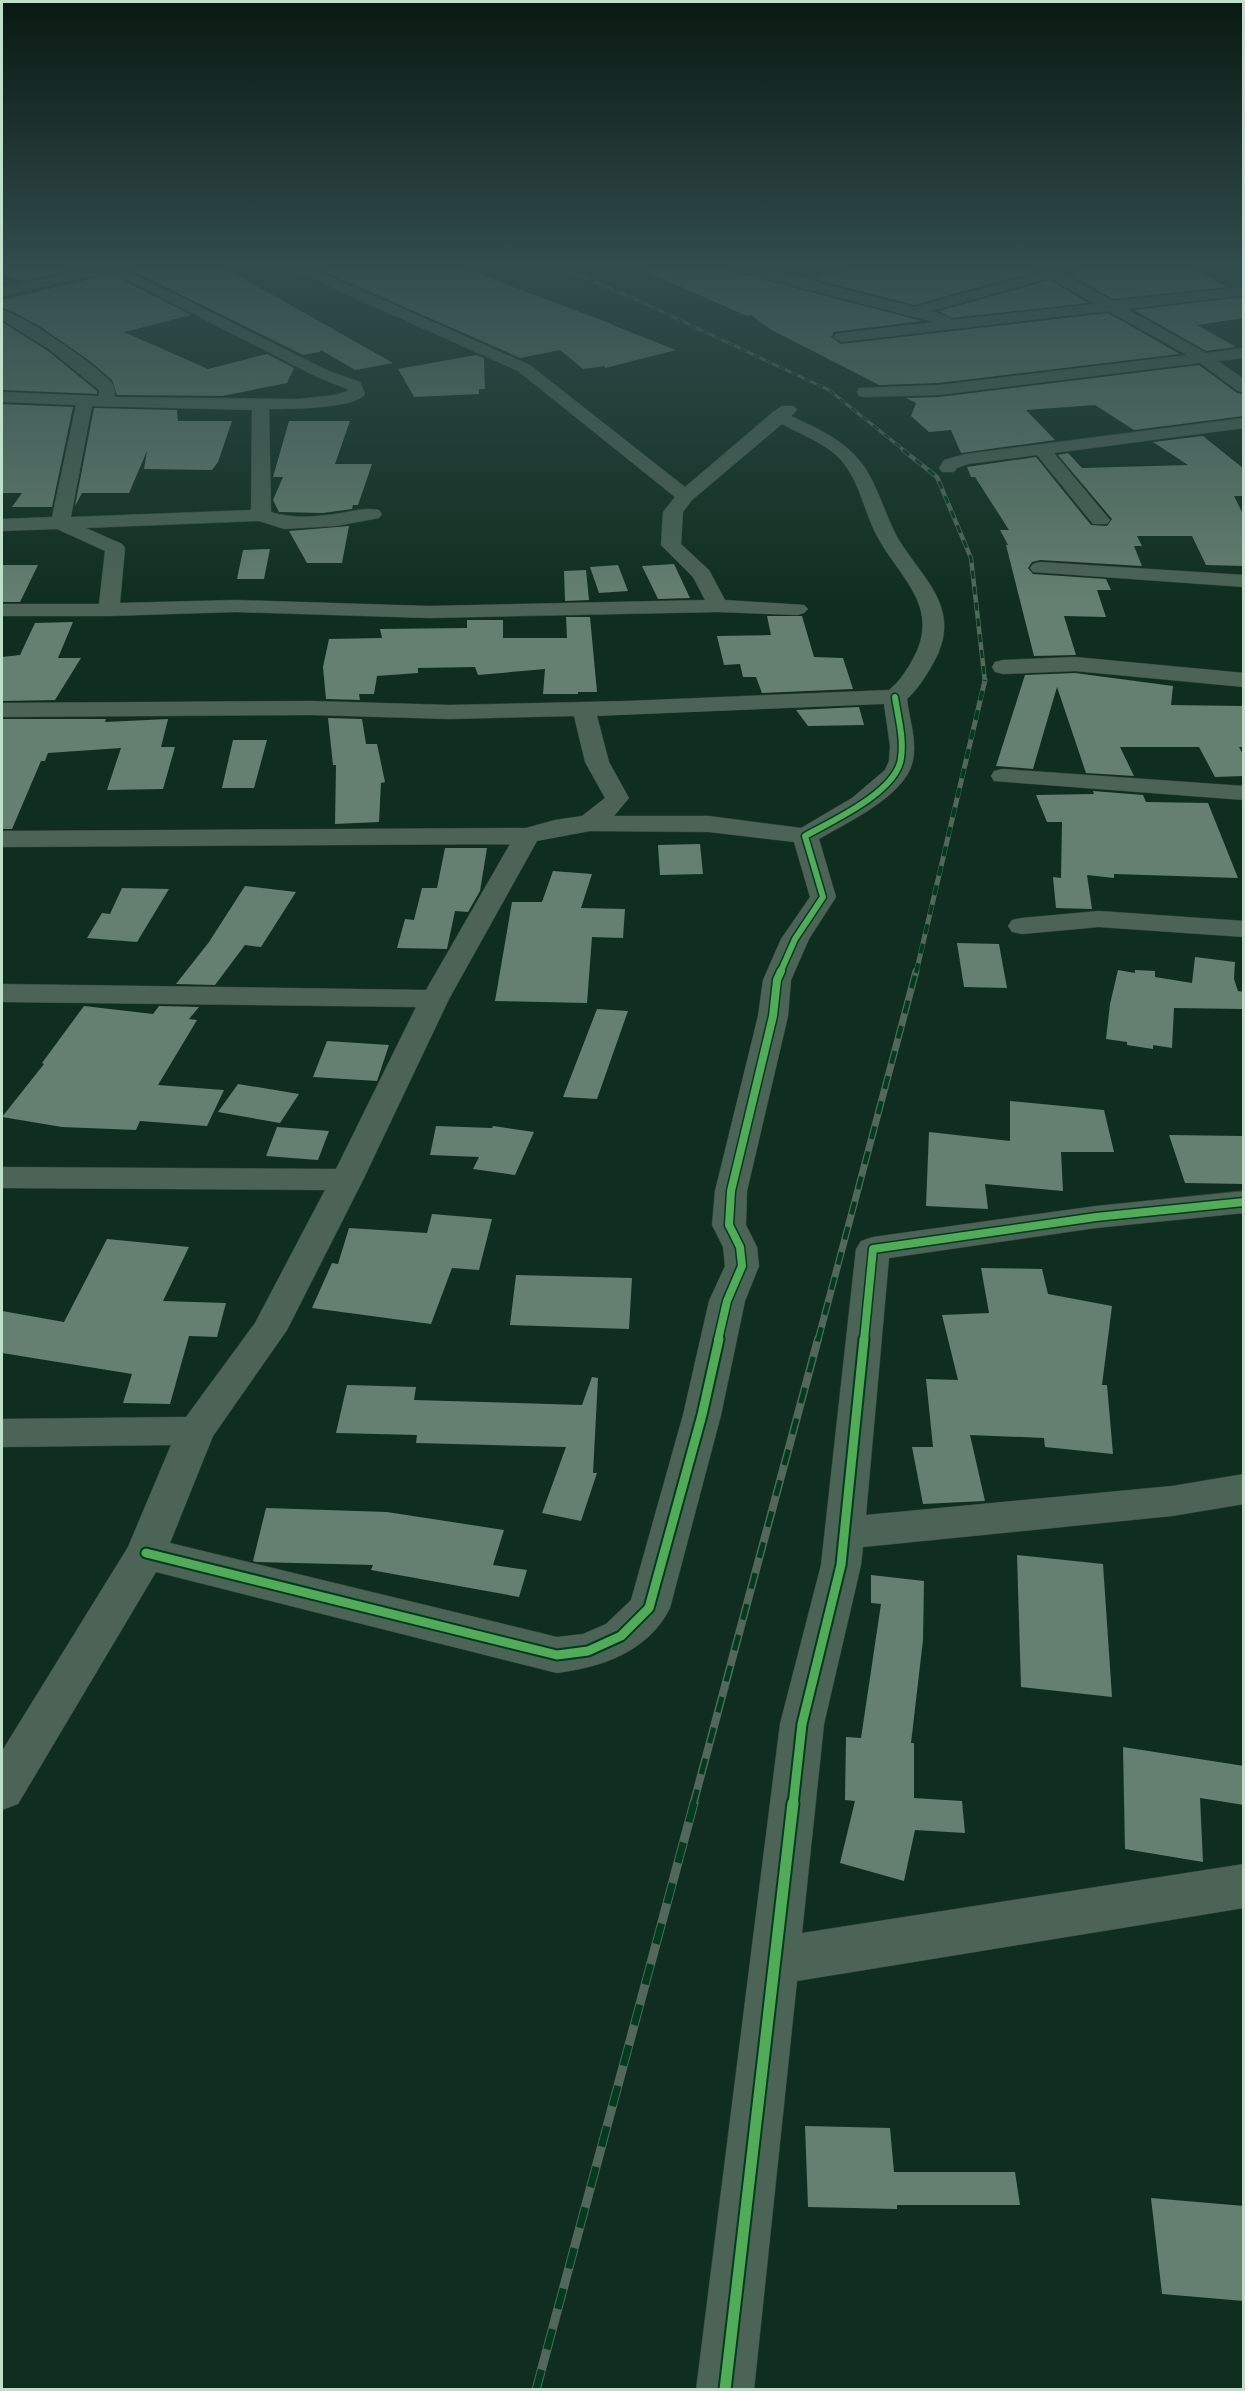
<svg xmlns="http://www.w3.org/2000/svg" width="1245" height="2391" viewBox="0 0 1245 2391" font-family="Jost,sans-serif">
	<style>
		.building { fill: #657f70 }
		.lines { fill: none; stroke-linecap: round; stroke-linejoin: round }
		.minor-casing { stroke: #31463a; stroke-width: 1 }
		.tertiary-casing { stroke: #31463a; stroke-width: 1 }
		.minor { fill: #4b6455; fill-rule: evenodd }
		.tertiary { fill: #4b6455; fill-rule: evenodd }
		.rail-far5-casing { stroke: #51685b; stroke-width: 3 }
		.rail-far4-casing { stroke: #51685b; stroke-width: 4.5 }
		.rail-far3-casing { stroke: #51685b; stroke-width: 5 }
		.rail-far2-casing { stroke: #51685b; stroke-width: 7 }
		.rail-far1-casing { stroke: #51685b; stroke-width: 8 }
		.rail-casing { stroke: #51685b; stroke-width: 9 }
		.rail-far5 { stroke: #033b1e; stroke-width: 2; stroke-dasharray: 7; stroke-linecap: butt }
		.rail-far4 { stroke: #033b1e; stroke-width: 3; stroke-dasharray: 8; stroke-linecap: butt }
		.rail-far3 { stroke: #033b1e; stroke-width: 4; stroke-dasharray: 10; stroke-linecap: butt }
		.rail-far2 { stroke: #033b1e; stroke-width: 4.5; stroke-dasharray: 13; stroke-linecap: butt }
		.rail-far1 { stroke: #033b1e; stroke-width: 5; stroke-dasharray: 16; stroke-linecap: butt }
		.rail { stroke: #033b1e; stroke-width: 7; stroke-dasharray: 21; stroke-linecap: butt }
		.cycleway-far3-casing { stroke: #033b1e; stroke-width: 9 }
		.cycleway-far2-casing { stroke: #033b1e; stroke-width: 11 }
		.cycleway-far1-casing { stroke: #033b1e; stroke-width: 13 }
		.cycleway-casing { stroke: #033b1e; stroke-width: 15 }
		.cycleway-far3 { stroke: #51ab58; stroke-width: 6 }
		.cycleway-far2 { stroke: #51ab58; stroke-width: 8 }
		.cycleway-far1 { stroke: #51ab58; stroke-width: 9 }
		.cycleway { stroke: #51ab58; stroke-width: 11 }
	</style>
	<rect width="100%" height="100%" fill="#102e1f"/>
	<!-- building -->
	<path class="building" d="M3,268H81L24,281L2,274Z
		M127,268H225L393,363L355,370L321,350L320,352L303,355Z
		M316,268H463L612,324H610L676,350L605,368V366L583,369L560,350L520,358Z
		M638,268H702L711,270L719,268L922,321L834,332L831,337L841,344L1108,313L1180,354L939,383L879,385L770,329L751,315L747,316Z
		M855,268H1048L914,305L815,279Z
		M1080,268H1191L1227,287L1113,299L1070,275L1077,273Z
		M111,274L191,315L124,332L208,369L267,354L294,368L287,383L222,396L117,395L112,380L90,361L41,327L12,311L2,308V300Z
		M1050,280L1088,303L952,318L939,311Z
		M1244,297V318L1197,325L1236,347L1206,351L1134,310Z
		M2,322L48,351L97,391V394L2,390Z
		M476,355L484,358L485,389H479V394L414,397L398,369Z
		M1199,365L1237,393L1244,394V416L1134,430L1095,405L1026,410L1055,440L961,453L951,430L929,432L911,416L916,403L906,398L939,397Z
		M2,404L73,407L52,507H12L22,493H2Z
		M94,408L177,410L178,421H232L218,462L212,470L144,469L147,451L129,493H82L75,506Z
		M289,421H350L335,464H372L358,505H353L352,509L323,513L279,512L273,500L283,477H273Z
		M1203,436L1244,469V496H1234L1244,516V566L1206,565L1192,536H1137L1142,546H1134L1142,566L1040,560L1032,562L1028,568L1033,574L1106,579L1111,590H1097L1106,617L1064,616L1076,655L1034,656L1006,545H1008L1000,530H1009L975,477H971L967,467L1036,457L1091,525L1107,526L1112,519L1058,455L1068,453L1082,468L1188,465L1153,442Z
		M349,526L342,563H307L289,531Z
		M270,549L264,579H237L243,550Z
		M674,564L690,598L658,599L642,566Z
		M2,565H38L20,602H2Z
		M618,565L628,591L599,593L590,567Z
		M586,570L589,600L565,601L564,571Z
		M767,616H802L814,657L843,658L853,689L762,693L756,677H743L740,664L724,665L717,636L771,635Z
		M566,617H590L597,692H578V694H543L545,669L478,675L475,667L418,668V673L377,676L374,694H359L360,700L326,699L323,667L329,639L382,638L380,629L467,628V620H503V638H567Z
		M73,622L58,658H81L55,700L2,701V657L20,655L35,623Z
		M1075,673L1173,686L1171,705L1244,706V747H1239L1244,756V776L1215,777L1199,747H1120L1134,776L1086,773L1057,687L1033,769L996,766L1025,675Z
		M859,707L864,725L808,726L796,710Z
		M328,718L362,719L366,744H377L385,782L381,783L379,822L335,824L336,765H333Z
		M2,719H106L105,722L168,719L161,747H175L163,789L107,790L121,748L48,753L45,761H41L12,829H2Z
		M233,740H267L254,788H222Z
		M1093,791L1143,795L1146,802L1208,803L1238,878L1114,874V878L1087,875L1092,909L1056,908L1053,877L1061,878L1062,822H1047L1036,795L1094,794Z
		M700,844L703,874L660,875L658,845Z
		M445,848H487L480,891L468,912L455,911L447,949L397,948L405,919L414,920L422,888H437Z
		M553,871L592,874L581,908L625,909L623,938L592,937L587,1003L495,1001L512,902H542Z
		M245,886L296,892L261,947L245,945L215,985L176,984L209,942Z
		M122,888L169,889L137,942L87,938L102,913L110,914Z
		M957,943L999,944L1007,988L964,987Z
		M1195,957L1235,962L1234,979L1238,991L1244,992V1009L1174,1008L1172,1048L1153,1045V1049L1127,1045V1042L1106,1039L1110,1004L1118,970L1135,973V970L1155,971V977L1192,983Z
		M84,1006L153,1014L159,1006L199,1007L189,1019L197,1020L158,1085L224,1090L207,1126L140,1121L136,1130L62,1127L2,1117L44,1064L42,1063Z
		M597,1009L628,1011L597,1099L563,1097Z
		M327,1041L389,1045L377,1081L313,1077Z
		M238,1084L299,1094L280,1123L218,1112Z
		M1010,1101L1104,1110L1114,1152H1061L1063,1191L985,1184L988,1209L926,1206L929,1132L1010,1141Z
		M436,1126L492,1128L493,1126L534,1132L515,1175L473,1169L479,1157L430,1155Z
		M277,1127L329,1131L318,1160L266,1156Z
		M1169,1135L1244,1136V1184L1185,1183Z
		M432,1214L492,1219L479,1270L452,1268L431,1324L312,1308L332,1263L338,1264L349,1228L427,1233Z
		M107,1239L189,1247L163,1301L226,1303L217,1337L189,1336L170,1404L123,1403L132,1374L2,1353V1311L64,1322Z
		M981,1268L1042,1269L1048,1294L1112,1306L1102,1385H1107L1113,1454L1045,1447L1044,1438L970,1435L985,1501L923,1504L912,1447H933L926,1379L958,1380L942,1315L989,1313Z
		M516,1275L632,1278L629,1329L510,1325Z
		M592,1377L598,1378L593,1473H597L581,1521L542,1513L566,1447L416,1443L417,1435L336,1433L347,1385L416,1387L414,1400L582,1405Z
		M266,1508L387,1512L504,1530L493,1565L527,1570L519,1597L371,1570L373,1565L256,1562L253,1561Z
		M1017,1555L1103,1564L1112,1697L1021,1687Z
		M871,1575L924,1581L923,1640L911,1743H914V1798L962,1801L965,1833L915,1830L904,1881L840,1863L855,1801L845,1800L846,1737L861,1738L881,1604L871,1603Z
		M1123,1747L1244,1766V1805L1200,1798L1203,1862L1125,1849Z
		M805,2126L890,2128L894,2172H1015L1020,2205H897V2209L808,2207Z
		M1151,2198L1244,2206V2301L1162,2294Z"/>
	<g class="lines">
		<defs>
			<path id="minor" d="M104,268H122L329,371L360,382L365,394C354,409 288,409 269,409L271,512C292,519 318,517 341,513C353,511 367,507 379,510L382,514L379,518L336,526L284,529L259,521L86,528L122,544L125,548L120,603L235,600L429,606L705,600L693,577L661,545L663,512L675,497L518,371L295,271L293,268H311L530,365L685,487L773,412L782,406H794L797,410L791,416C825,432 855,445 872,480C881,498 887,517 896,535C920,577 962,605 936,658C928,673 919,688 907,699C909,718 917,740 913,760C907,795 848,822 819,839L836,897L809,939L791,980L788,1016L747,1191L746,1225L757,1247L759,1266L745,1301L721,1415L670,1608C648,1652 602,1667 557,1673L156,1572L18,1804L2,1810V1751L128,1547L171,1445L2,1447V1419L186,1417L255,1323L325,1190L2,1188V1167L336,1169L416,1007L2,1002V984L426,990L510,844L2,847V831L526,828L555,820L582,816L605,798L585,762L574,716L450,719L312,715L2,717V703L312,701L450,705L627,701L889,690C900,681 907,670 914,657C941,605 898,577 876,534C863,509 859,477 837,456C822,442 800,434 782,424L692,500L683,512L681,544L709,570L725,600L804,605L808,609L804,613L797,615L718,612L429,618L235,612L109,616H2V604H99L105,551L57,529L2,531V519L52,517L76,405L2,402V392L99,396V390L49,349L2,320V310C20,313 95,364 109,380C114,385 115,390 115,397L298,399L335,395L348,391L347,389L317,377ZM92,406L252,410L251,510L71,517ZM884,704L890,746L889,761L885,770L852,798L801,828L709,816H614L629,798L609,762L597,716ZM590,831L709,832L794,842L810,897L781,939L763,980L758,1016L715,1191L712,1225L723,1247L725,1266L709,1301L683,1415L631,1600L606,1624L583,1634L557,1637L170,1543L213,1436L287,1330L363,1180L449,999L537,841Z
				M741,268H762L914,307L1056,268H1078L1076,271L1064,274L1113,301L1244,287V295L1127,309L1206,353L1244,348V358L1218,361L1244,379V392L1238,391L1200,363L939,395L865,397L859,396L857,392L859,388L939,385L1187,355L1108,311L841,342L833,337L836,334L934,322L767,279L743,271ZM1050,278L1095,304L951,320L949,317L931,311Z
				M1244,418V428L1054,453L1110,520L1107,524H1093L1037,455L968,464L957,468L954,472H942L939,468L944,460L965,454Z
				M1040,562L1244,575V587L1033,572L1030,568L1033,564Z
				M1075,657L1244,673V687L1075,671L1003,674L995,672L992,667L995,662L1003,660Z
				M1003,769L1244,786V800L994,781L991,776L994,771Z
				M1099,911L1244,921V937L1099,927L1022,934L1012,932L1008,926L1012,920L1022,918Z
				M1244,1191V1213L1096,1228L889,1258L866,1515L1172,1486L1244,1474V1504L1172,1516L863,1547L861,1565L824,1724L802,1933L1244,1864V1908L797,1981L754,2390H696L780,1724L821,1565L856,1249L861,1241L873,1237L1096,1206Z"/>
			<path id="tertiary" d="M90,268H115L113,271L2,296V288Z"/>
		</defs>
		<!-- minor casing -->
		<use href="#minor" class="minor-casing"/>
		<!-- tertiary casing -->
		<use href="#tertiary" class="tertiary-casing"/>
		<!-- minor -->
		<use href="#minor" class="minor"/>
		<!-- tertiary -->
		<use href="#tertiary" class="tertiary"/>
		<defs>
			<path id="rail-far5" d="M562,268L635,299L829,390L905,451"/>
			<path id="rail-far4" d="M903,450L937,477L971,558L985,682"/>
			<path id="rail-far3" d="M916,973L985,680"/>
			<path id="rail-far2" d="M818,1340L916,971"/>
			<path id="rail-far1" d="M693,1805L818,1339"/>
			<path id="rail" d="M536,2390L694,1803"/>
		</defs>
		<!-- rail-far5 casing -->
		<use href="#rail-far5" class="rail-far5-casing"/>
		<!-- rail-far4 casing -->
		<use href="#rail-far4" class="rail-far4-casing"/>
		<!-- rail-far3 casing -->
		<use href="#rail-far3" class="rail-far3-casing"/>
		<!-- rail-far2 casing -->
		<use href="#rail-far2" class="rail-far2-casing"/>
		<!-- rail-far1 casing -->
		<use href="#rail-far1" class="rail-far1-casing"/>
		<!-- rail casing -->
		<use href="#rail" class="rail-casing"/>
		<!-- rail-far5 -->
		<use href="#rail-far5" class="rail-far5"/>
		<!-- rail-far4 -->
		<use href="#rail-far4" class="rail-far4"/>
		<!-- rail-far3 -->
		<use href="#rail-far3" class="rail-far3"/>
		<!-- rail-far2 -->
		<use href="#rail-far2" class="rail-far2"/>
		<!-- rail-far1 -->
		<use href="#rail-far1" class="rail-far1"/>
		<!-- rail -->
		<use href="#rail" class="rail"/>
		<defs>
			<path id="cycleway-far3" d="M780,973L795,939L823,897L805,836C832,821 897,792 901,758C904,738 898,717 895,697"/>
			<path id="cycleway-far2" d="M718,1340L727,1301L742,1266L740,1247L729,1225L731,1191L773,1016L777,980L781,971
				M864,1340L873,1249L1096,1217L1244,1202"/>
			<path id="cycleway-far1" d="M146,1553L557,1655L588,1651L621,1636L649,1608L702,1415L719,1339
				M793,1805L802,1724L841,1565L864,1339"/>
			<path id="cycleway" d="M725,2390L793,1803"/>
		</defs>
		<!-- cycleway-far3 casing -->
		<use href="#cycleway-far3" class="cycleway-far3-casing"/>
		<!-- cycleway-far2 casing -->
		<use href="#cycleway-far2" class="cycleway-far2-casing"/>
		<!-- cycleway-far1 casing -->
		<use href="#cycleway-far1" class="cycleway-far1-casing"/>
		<!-- cycleway casing -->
		<use href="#cycleway" class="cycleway-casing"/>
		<!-- cycleway-far3 -->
		<use href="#cycleway-far3" class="cycleway-far3"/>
		<!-- cycleway-far2 -->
		<use href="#cycleway-far2" class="cycleway-far2"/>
		<!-- cycleway-far1 -->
		<use href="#cycleway-far1" class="cycleway-far1"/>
		<!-- cycleway -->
		<use href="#cycleway" class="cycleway"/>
	</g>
	<!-- sky -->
	<linearGradient id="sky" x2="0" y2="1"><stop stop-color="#091911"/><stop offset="0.44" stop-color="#314c4d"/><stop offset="1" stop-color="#314c4d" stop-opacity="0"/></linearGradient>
	<rect width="1245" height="603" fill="url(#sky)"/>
	<!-- border -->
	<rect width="1245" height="2391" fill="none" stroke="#bfdfc8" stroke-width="6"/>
</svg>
